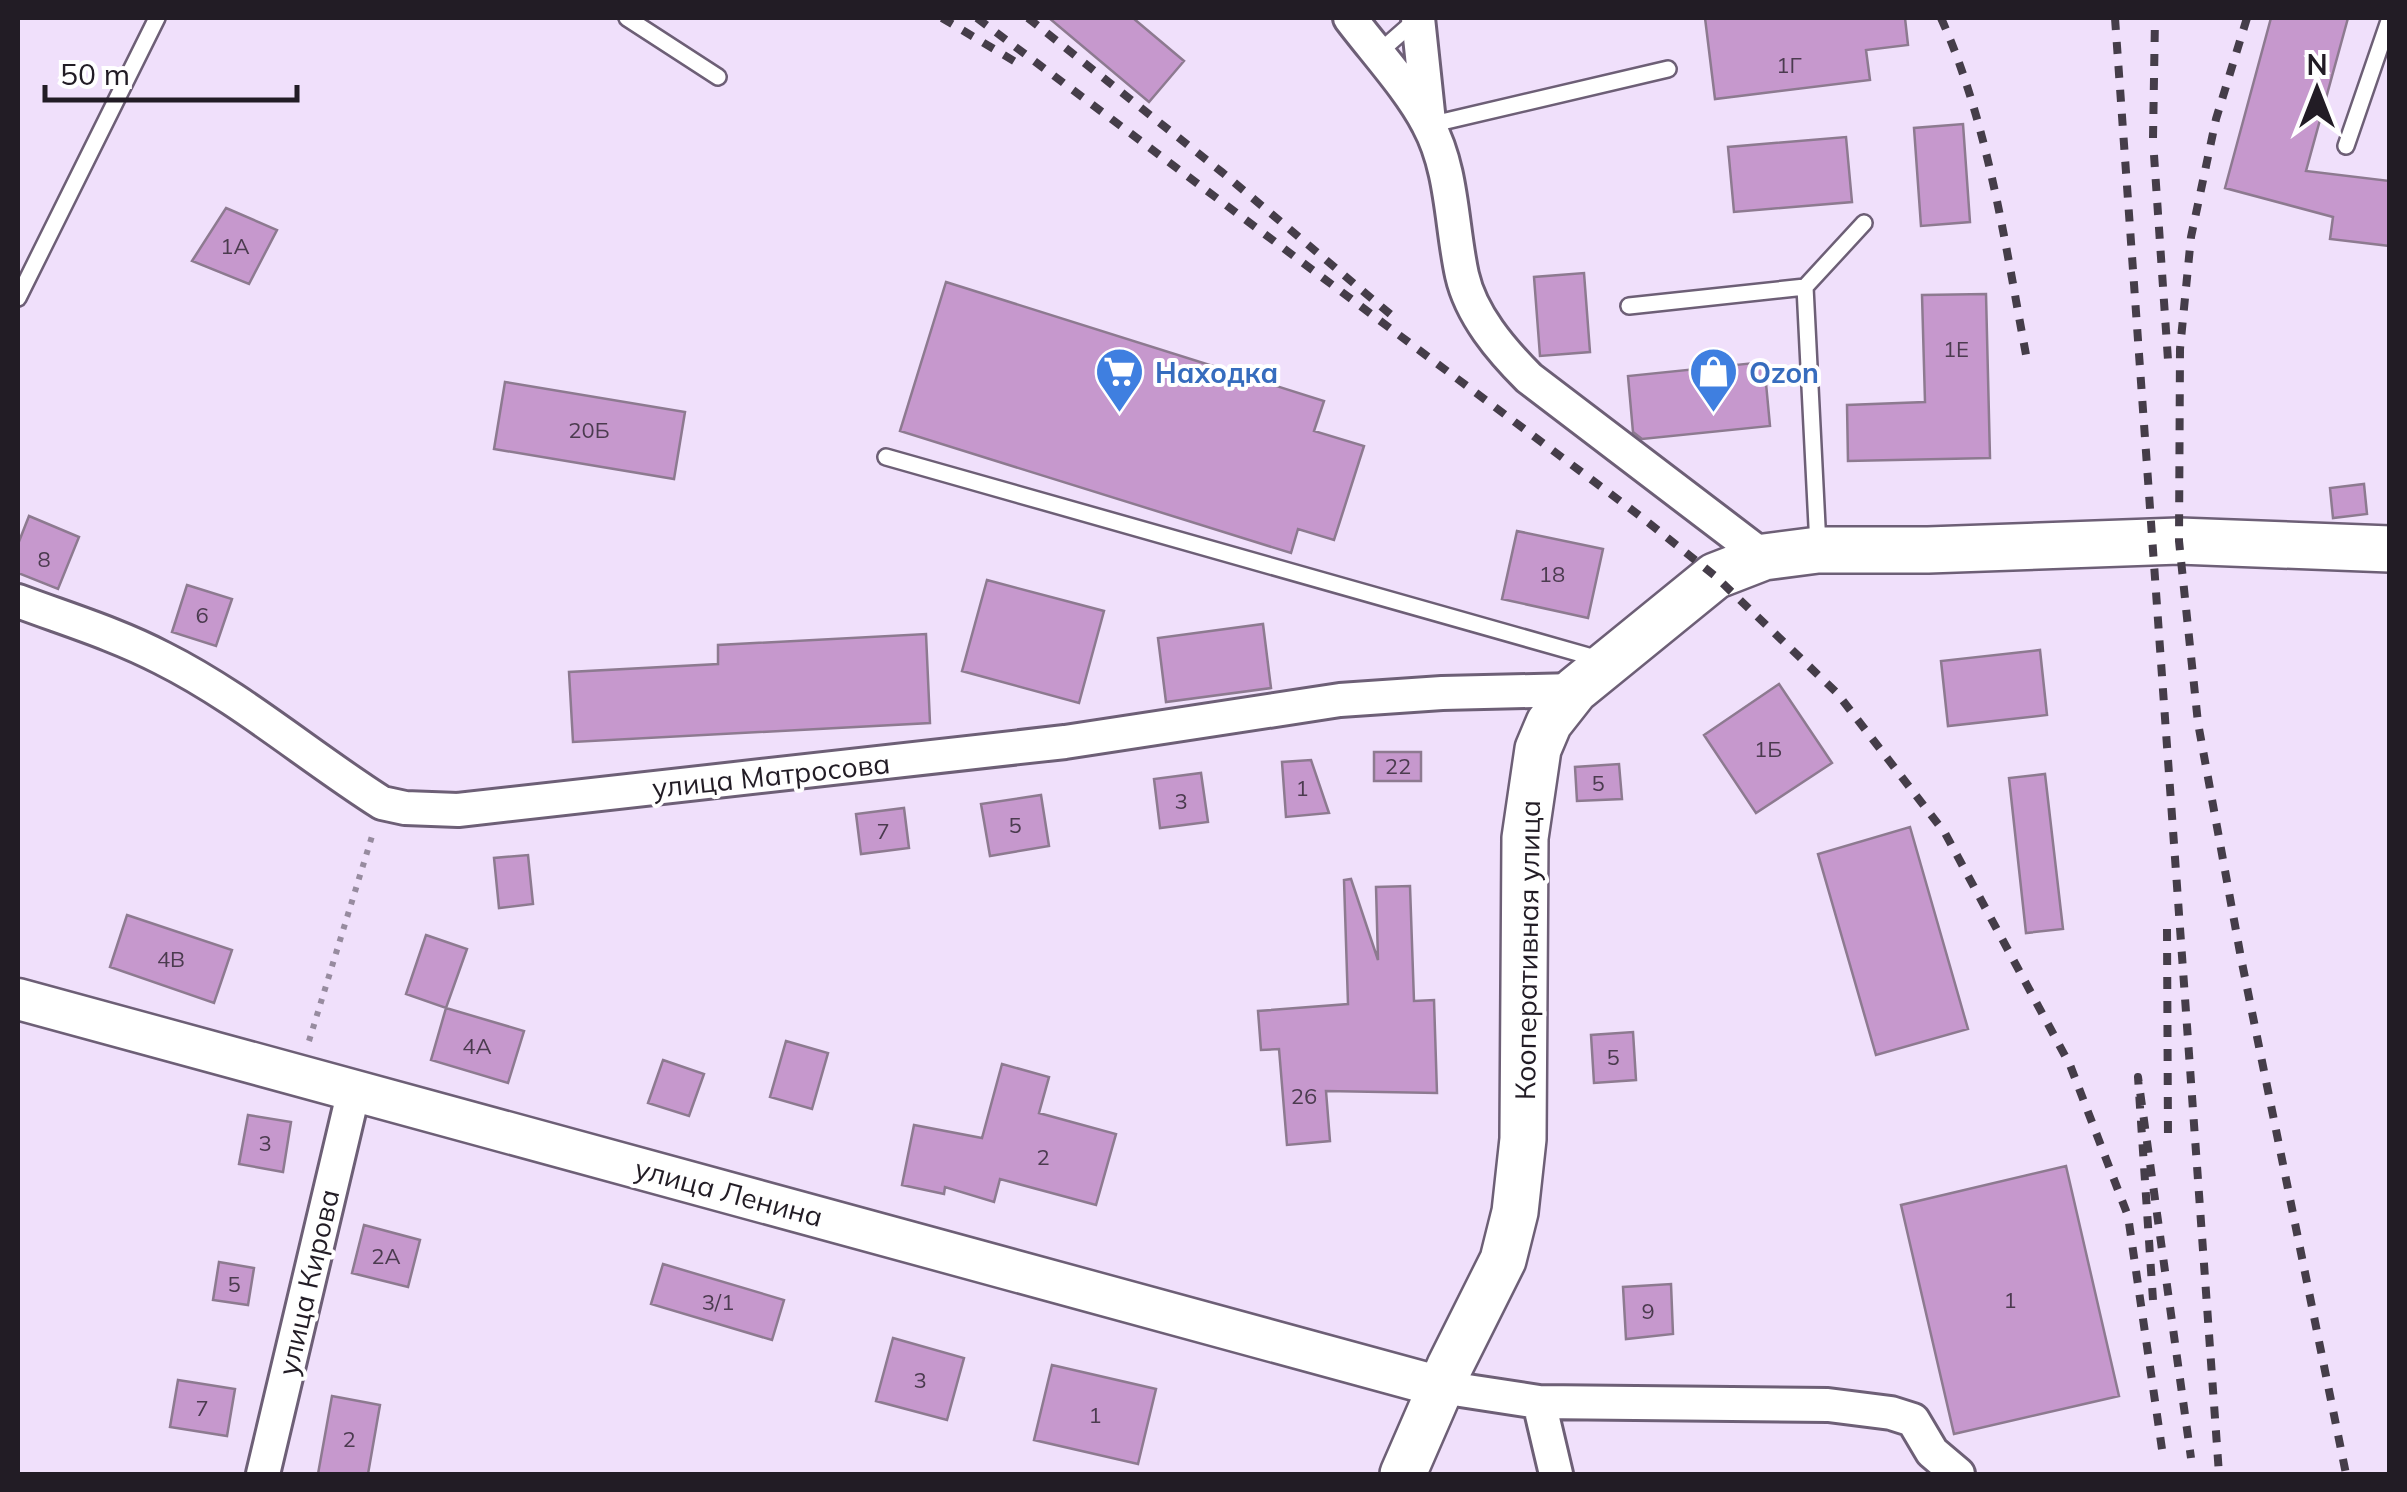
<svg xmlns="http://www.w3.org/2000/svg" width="2407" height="1492" viewBox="0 0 2407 1492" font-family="Mulish,sans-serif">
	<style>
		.building { fill: #c698cd; stroke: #8d7a90; stroke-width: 2.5 }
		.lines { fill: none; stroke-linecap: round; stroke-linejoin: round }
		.service-casing { stroke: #6d5f76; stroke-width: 20 }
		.minor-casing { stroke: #6d5f76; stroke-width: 38 }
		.tertiary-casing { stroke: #6d5f76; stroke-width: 45 }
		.secondary-casing { stroke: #6d5f76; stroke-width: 50 }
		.path { stroke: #978b9f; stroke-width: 6; stroke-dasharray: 5 8; stroke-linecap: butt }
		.service { stroke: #fff; stroke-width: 15 }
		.minor { stroke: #fff; stroke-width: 32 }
		.tertiary { stroke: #fff; stroke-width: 40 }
		.secondary { stroke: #fff; stroke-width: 45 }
		.rail { stroke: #453d49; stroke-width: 8; stroke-dasharray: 12 12; stroke-linecap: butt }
		.labels { text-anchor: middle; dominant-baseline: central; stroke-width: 8; stroke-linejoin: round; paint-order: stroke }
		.number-label { font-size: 22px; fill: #4b3b4f }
		.shop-label { font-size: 28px; font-weight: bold; fill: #366cbe; stroke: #fff; text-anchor: start }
		.street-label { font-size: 28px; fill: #221c25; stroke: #fff }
	</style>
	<rect width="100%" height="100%" fill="#f0e0fb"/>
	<!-- building -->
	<path class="building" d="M1049,18H1133L1184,61L1149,102Z
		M1705,18H1905L1908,45L1866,50L1870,80L1715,99Z
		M2271,18H2348L2306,171L2390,181V246L2330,239L2333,217L2225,188Z
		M1963,124L1970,222L1921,226L1914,128Z
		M1846,137L1852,202L1734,212L1728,147Z
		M226,208L277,230L249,284L192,261Z
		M1584,273L1590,352L1540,356L1534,277Z
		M946,282L1324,401L1314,431L1364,446L1334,540L1298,529L1291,553L900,431Z
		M1986,294L1990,458L1848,461L1847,405L1925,402L1922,295Z
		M1764,362L1770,426L1642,439L1633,432L1628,376Z
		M505,382L685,412L674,479L494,449Z
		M2364,484L2367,514L2333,518L2330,488Z
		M29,516L79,537L58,589L18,573V544Z
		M1517,531L1603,549L1588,618L1502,599Z
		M987,580L1104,611L1079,703L962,671Z
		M187,585L232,599L216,646L172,632Z
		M1263,624L1271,688L1166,702L1158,638Z
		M926,634L930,723L573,742L569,672L718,664V645Z
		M2040,650L2047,715L1948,726L1941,661Z
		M1779,684L1832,763L1756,813L1704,735Z
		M1374,752H1421V781H1374Z
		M1311,760L1329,813L1286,817L1282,762Z
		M1619,764L1622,799L1577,801L1575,767Z
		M1201,773L1208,822L1160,828L1154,779Z
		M2045,774L2063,929L2026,933L2009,778Z
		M1041,795L1049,846L990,856L981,804Z
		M904,808L909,848L861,854L856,814Z
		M1910,827L1968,1029L1876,1055L1818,854Z
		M528,855L533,904L499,908L494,858Z
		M1351,879L1378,960L1376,887L1410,886L1414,1001L1434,1000L1437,1093L1326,1091L1330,1141L1287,1145L1279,1049L1261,1050L1258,1011L1348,1004L1344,880Z
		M127,915L232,950L214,1003L110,967Z
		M426,935L467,949L446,1008L406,994Z
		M446,1008L524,1031L508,1083L431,1060Z
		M1633,1032L1636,1080L1594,1083L1591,1035Z
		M786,1041L828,1053L812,1109L770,1097Z
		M663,1060L704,1074L689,1116L648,1103Z
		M1002,1064L1049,1077L1039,1113L1116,1134L1096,1205L1000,1179L994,1202L945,1187L944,1194L902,1185L914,1125L982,1138Z
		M248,1115L291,1122L283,1172L239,1164Z
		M2066,1166L2119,1396L1954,1434L1901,1205Z
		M364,1225L420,1240L408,1287L352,1273Z
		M219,1262L254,1268L248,1305L213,1300Z
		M663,1264L784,1300L772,1340L651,1304Z
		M1671,1284L1673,1334L1626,1339L1623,1287Z
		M893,1338L964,1358L947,1420L876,1401Z
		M1052,1365L1156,1389L1138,1464L1034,1440Z
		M178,1380L235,1389L227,1436L170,1427Z
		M332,1396L380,1405L368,1474H318Z"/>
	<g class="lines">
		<defs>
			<path id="service" d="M627,18L718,77
				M1377,54L1418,18
				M1429,125L1668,69
				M2346,146L2390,18
				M1805,287L1818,546
				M18,298L157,18
				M1629,306L1805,287L1864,223
				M886,457L1599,659"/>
			<path id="minor" d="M1350,18C1374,50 1410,89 1428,124C1453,170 1451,225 1462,275C1471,315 1501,350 1529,378L1764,557
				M1418,18L1429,122
				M18,601C66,619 116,634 162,658C240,697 308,756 382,803L405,808L458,810L1065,742L1340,700L1442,693L1575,690
				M1441,1387L1539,1402L1828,1405L1891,1413L1913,1420L1932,1452L1958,1474
				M1539,1402L1556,1474
				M263,1474L354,1090"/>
			<path id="tertiary" d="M18,999L1441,1387"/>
			<path id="secondary" d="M1403,1474L1450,1366L1503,1260L1515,1212L1523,1139L1525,838L1538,749L1549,723L1575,690L1715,576L1764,557L1818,550H1928L2179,541L2390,549"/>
		</defs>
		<!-- service casing -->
		<use href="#service" class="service-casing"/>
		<!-- minor casing -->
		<use href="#minor" class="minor-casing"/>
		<!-- tertiary casing -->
		<use href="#tertiary" class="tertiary-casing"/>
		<!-- secondary casing -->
		<use href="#secondary" class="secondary-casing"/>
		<!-- path -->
		<path class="path" d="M309,1041L373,833"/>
		<!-- service -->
		<use href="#service" class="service"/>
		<!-- minor -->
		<use href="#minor" class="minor"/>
		<!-- tertiary -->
		<use href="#tertiary" class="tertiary"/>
		<!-- secondary -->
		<use href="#secondary" class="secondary"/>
		<!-- rail -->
		<path class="rail" d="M942,18L1019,64
			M977,18L1640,516L1715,576L1837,693L1945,833L2070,1065L2128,1216L2163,1456
			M1028,18L1223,173L1396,319
			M1941,18C1989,125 2005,245 2027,360
			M2115,18L2219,1474
			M2247,18L2216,119L2191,237L2180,349L2179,541L2198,723L2241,958L2346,1474
			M2153,138L2155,18
			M2154,155L2168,360
			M2167,929L2168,1137
			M2153,1300L2138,1077L2191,1458"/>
	</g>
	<!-- icons -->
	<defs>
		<symbol id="supermarket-pin" viewBox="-11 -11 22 30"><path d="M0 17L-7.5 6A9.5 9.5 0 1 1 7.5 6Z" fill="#3f7fe0" stroke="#fff"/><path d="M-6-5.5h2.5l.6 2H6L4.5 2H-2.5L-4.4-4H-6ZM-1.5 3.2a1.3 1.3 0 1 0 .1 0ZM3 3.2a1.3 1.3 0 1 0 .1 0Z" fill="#fff"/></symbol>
		<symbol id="shop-pin" viewBox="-11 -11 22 30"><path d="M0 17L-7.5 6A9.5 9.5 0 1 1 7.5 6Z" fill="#3f7fe0" stroke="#fff"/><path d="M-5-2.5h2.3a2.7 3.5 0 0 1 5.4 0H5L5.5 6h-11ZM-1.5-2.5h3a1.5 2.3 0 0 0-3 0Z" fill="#fff"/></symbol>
	</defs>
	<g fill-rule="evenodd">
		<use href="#supermarket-pin" x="1092" y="344" width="55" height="75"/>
		<use href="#shop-pin" x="1686" y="344" width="55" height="75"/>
	</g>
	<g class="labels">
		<!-- number labels -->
		<g class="number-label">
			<text x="1789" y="65">1Г</text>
			<text x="235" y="246">1А</text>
			<text x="1956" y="349">1Е</text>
			<text x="589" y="430">20Б</text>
			<text x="44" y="559">8</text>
			<text x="1552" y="574">18</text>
			<text x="202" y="615">6</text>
			<text x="1768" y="749">1Б</text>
			<text x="1398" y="766">22</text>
			<text x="1598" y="783">5</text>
			<text x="1302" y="788">1</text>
			<text x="1181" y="801">3</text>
			<text x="1015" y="825">5</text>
			<text x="883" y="831">7</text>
			<text x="171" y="959">4В</text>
			<text x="477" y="1046">4А</text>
			<text x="1613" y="1057">5</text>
			<text x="1304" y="1096">26</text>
			<text x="265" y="1143">3</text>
			<text x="1043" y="1157">2</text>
			<text x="386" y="1256">2А</text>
			<text x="234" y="1284">5</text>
			<text x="2010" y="1300">1</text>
			<text x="718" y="1302">3/1</text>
			<text x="1648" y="1311">9</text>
			<text x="920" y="1380">3</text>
			<text x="202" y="1408">7</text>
			<text x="1095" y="1415">1</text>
			<text x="349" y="1439">2</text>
		</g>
		<!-- shop labels -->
		<g class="shop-label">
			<text x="1155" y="372">Находка</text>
			<text x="1749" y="372">Ozon</text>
		</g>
		<!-- street labels -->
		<g class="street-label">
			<text transform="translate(771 775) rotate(-6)">улица Матросова</text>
			<text transform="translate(1527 950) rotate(-89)">Кооперативная улица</text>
			<text transform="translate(729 1192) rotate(15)">улица Ленина</text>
			<text transform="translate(308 1282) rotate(-77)">улица Кирова</text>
		</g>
	</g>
	<!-- border -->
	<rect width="2407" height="1492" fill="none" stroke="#221c25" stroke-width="40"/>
	<!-- north arrow -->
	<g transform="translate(2317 90)" stroke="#ffffff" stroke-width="8" paint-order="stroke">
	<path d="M0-8L18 38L0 25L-18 38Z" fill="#221c25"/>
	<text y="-15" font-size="28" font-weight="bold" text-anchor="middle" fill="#221c25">N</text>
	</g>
	<!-- scale -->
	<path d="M45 85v15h252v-15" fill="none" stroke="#221c25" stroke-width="5"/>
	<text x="60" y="85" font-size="30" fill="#221c25" stroke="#ffffff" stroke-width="8" paint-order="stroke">50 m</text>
</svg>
